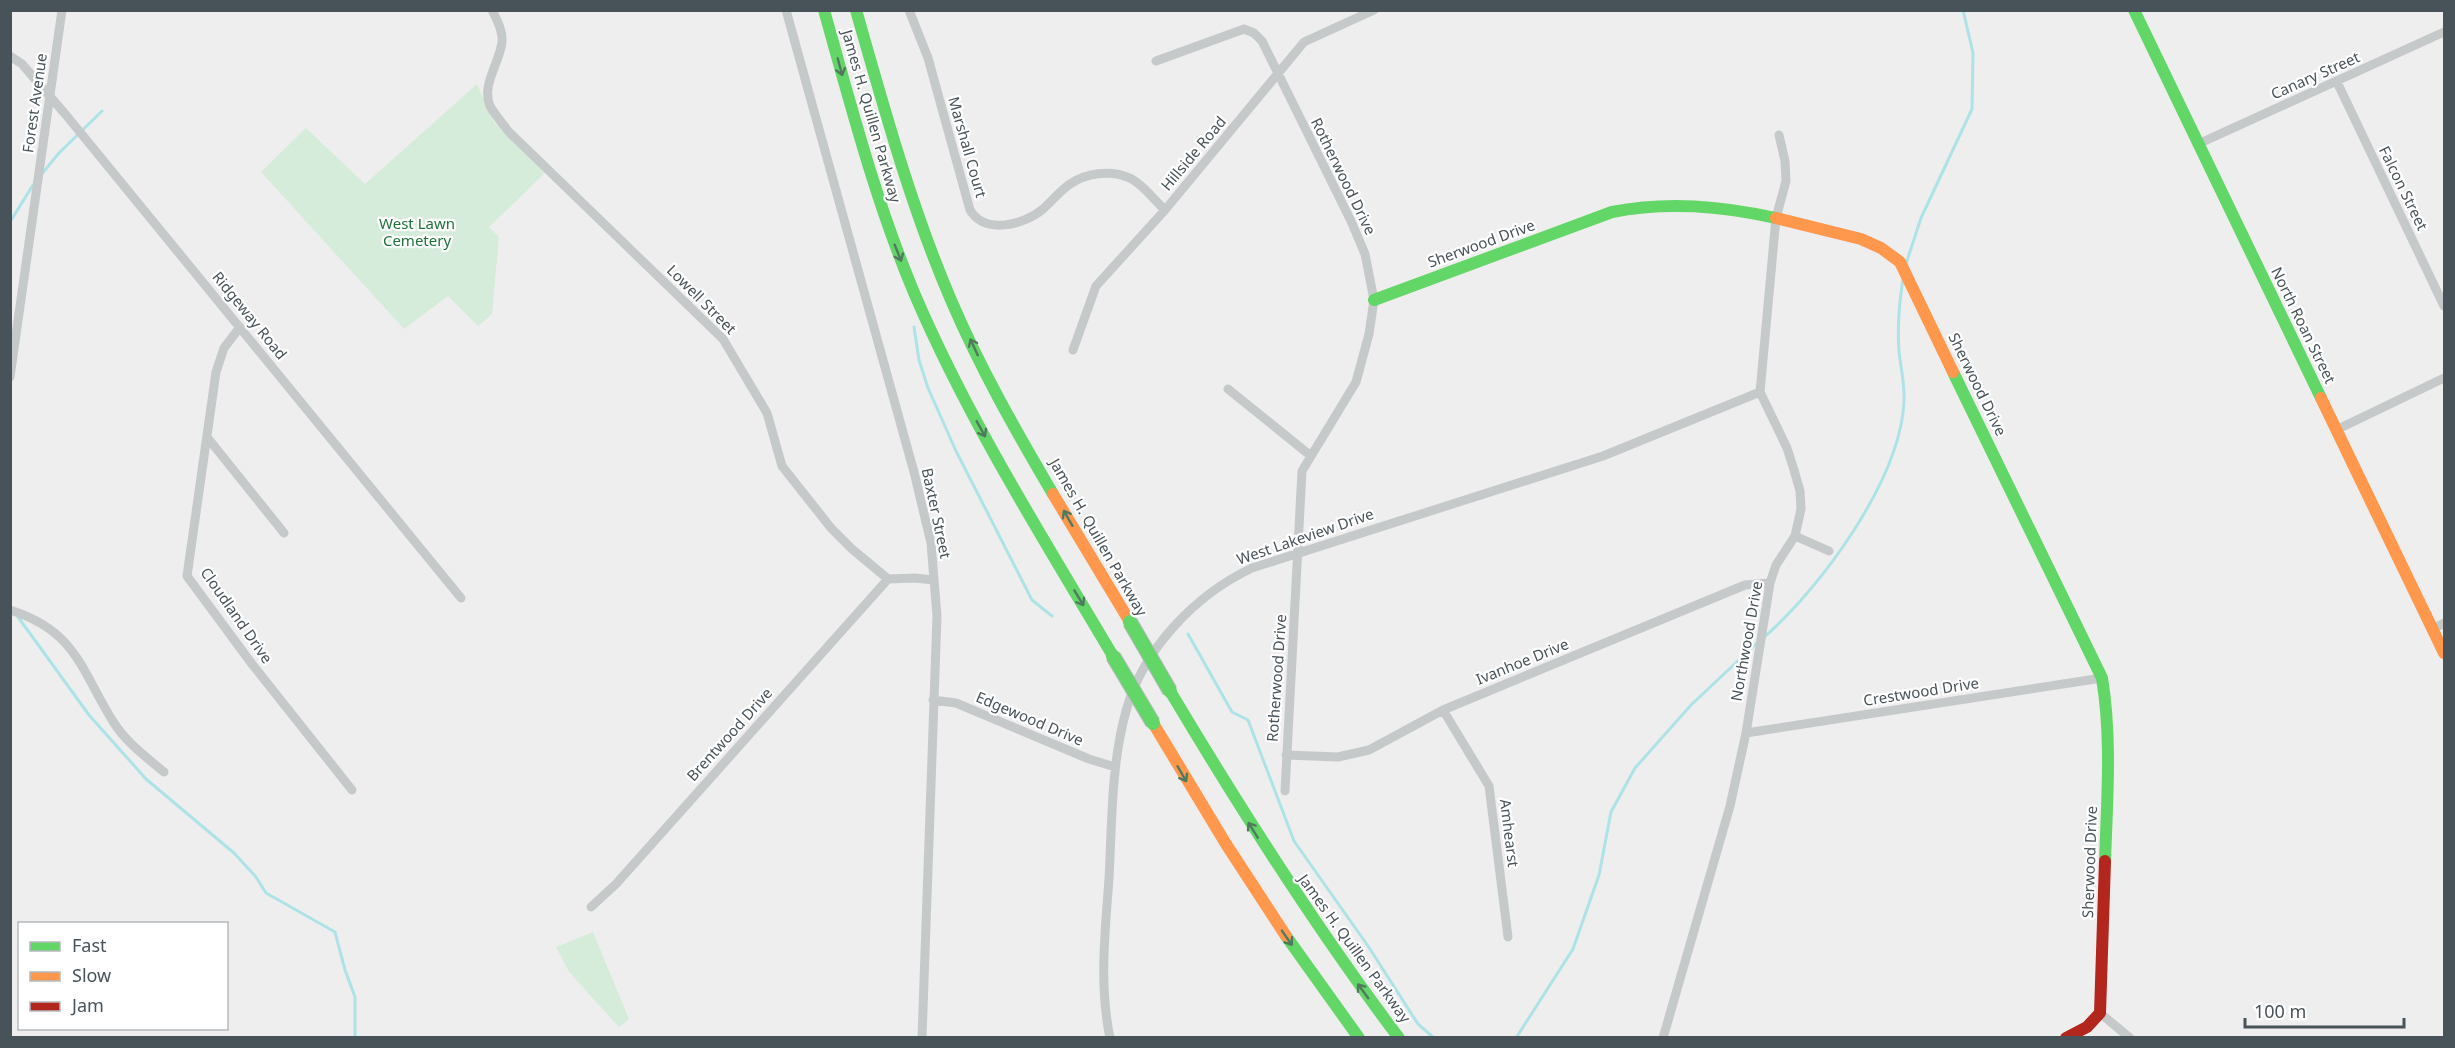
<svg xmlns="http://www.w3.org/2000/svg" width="2455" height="1048" viewBox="0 0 2455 1048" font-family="'Noto Sans',sans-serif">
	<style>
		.green { fill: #d5ecda }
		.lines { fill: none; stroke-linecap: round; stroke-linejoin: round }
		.stream { stroke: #ade3e6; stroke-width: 3 }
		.street { stroke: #c6c9ca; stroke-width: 9 }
		.fast { stroke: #63d668; stroke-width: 12 }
		.slow { stroke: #ff974d; stroke-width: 12 }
		.jam { stroke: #b3261e; stroke-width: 12 }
		.fast-bridge-casing { stroke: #b4b9bc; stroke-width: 16; stroke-linecap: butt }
		.fast-bridge { stroke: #63d668; stroke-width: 14 }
		.oneway { stroke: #507a5e }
		.labels { text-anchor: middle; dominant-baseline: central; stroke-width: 4.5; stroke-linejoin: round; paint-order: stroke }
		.street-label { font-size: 15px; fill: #485359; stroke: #fff }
		.park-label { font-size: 15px; fill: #20723c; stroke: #fff }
	</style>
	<rect width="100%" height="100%" fill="#efeeee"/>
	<!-- green -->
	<path class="green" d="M477,84L494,122L545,173L489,227L499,237L492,314L478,326L448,296L404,329L261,172L306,128L365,184Z
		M593,932L629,1019L619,1027L569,972L556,947Z"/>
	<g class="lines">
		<!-- stream -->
		<path class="stream" d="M41,175L59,153L102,111
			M10,222L33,185
			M1906,264L1921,218L1972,109L1973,53L1963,10
			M914,327L919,360L928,388L956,451L1032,600L1052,616
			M18,617L89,715L146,779L234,853L256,877L266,893L335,932L345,970L355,997V1038
			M1188,634L1232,712L1248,720L1294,841L1368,946L1418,1024L1434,1038
			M1763,638C1821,588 1900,480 1904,402C1905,385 1901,369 1899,352C1897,327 1899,304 1903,279
			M1516,1038L1573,949L1599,875L1611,812L1635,768L1691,705L1758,642"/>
		<!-- street -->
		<path class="street" d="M492,10C497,20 503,31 502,42C500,62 481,85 490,106C495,115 503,124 509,132L723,339L767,413L782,466L831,528L852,549L888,579L915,578L934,580
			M786,10L914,472L931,543L937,616L922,1038
			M909,10L928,58L970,210C985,235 1024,225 1043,209C1052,201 1060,191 1070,184C1086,173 1110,170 1127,177C1141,182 1154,200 1165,210
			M10,56L22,64L66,115L461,598
			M1156,61L1244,29L1254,33L1262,41L1351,221L1365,254L1374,300L1369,334L1356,382L1302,471L1285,791
			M2337,82L2444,306
			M2198,144L2444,32
			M240,327L224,348L216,372L187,576L252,664L352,790
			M1073,350L1096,286L1165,210L1304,42L1374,10
			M10,377L62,10
			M1228,389L1311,456
			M2336,430L2444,378
			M207,437L284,533
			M1795,536L1829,551
			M10,610C77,631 81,671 114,723C126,742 146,757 164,772
			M2433,629L2444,623
			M933,700L956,703L1089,759L1115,767
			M1443,710L1489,786L1508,937
			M1746,733L2102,678
			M1286,755L1338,757L1369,750L1443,710L1745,585L1770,583
			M591,907L616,884L888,579
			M2100,1013L2130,1038
			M1110,1038C1099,985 1105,932 1109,879C1112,823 1111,765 1126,711C1143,649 1195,595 1252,568L1603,456L1760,392
			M1663,1038L1730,806L1746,733L1770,583L1776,565L1795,536L1801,509L1800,491L1794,470L1787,448L1760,392L1776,218L1786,181L1785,161L1779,135"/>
		<!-- fast -->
		<path class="fast" d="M824,10C851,106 876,203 915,295C969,421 1043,538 1113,656
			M856,10C884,108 911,207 951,300C980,368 1016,431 1053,494
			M2134,10L2321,398
			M1374,300L1612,212C1667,201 1721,206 1776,218
			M1953,372L2102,678C2112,739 2107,800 2105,861
			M1170,691C1241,810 1315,927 1399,1038
			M1286,936L1359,1038"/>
		<!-- slow -->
		<path class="slow" d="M1776,218L1861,239L1881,248L1900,262L1953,372
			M2321,398L2444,653
			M1053,494L1130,622
			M1153,723L1226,844L1286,936"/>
		<!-- jam -->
		<path class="jam" d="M2066,1038L2087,1027L2100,1013L2105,861"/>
		<defs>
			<path id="fast-bridge" d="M1130,622L1170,691
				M1113,656L1153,723"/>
		</defs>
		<!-- fast-bridge casing -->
		<use href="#fast-bridge" class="fast-bridge-casing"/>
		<!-- fast-bridge -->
		<use href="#fast-bridge" class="fast-bridge"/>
	</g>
	<!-- one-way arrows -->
	<defs><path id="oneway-shaft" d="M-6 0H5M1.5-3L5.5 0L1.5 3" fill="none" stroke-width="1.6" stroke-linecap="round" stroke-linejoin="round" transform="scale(1.5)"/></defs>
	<g class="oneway">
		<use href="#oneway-shaft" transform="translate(840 67) rotate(75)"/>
		<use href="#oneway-shaft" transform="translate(898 253) rotate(68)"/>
		<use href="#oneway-shaft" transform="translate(974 347) rotate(-115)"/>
		<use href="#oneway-shaft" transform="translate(981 429) rotate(61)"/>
		<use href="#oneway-shaft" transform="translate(1068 518) rotate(-120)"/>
		<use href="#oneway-shaft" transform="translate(1079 598) rotate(59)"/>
		<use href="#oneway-shaft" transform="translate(1182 774) rotate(60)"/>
		<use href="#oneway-shaft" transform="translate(1253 830) rotate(-122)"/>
		<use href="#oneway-shaft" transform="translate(1287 938) rotate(55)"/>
		<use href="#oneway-shaft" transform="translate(1363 991) rotate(-126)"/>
	</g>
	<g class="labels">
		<!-- street labels -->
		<g class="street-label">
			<text transform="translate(2315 75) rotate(-24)">Canary Street</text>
			<text transform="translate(34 103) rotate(-82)">Forest Avenue</text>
			<text transform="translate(872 116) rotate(74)">James H. Quillen Parkway</text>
			<text transform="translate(968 147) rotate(74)">Marshall Court</text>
			<text transform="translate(1193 153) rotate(-50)">Hillside Road</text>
			<text transform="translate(1344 176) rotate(64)">Rotherwood Drive</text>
			<text transform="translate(2404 188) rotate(64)">Falcon Street</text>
			<text transform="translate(1481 243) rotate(-20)">Sherwood Drive</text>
			<text transform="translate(702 299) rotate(45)">Lowell Street</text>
			<text transform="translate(250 315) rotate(51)">Ridgeway Road</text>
			<text transform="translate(2304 325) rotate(64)">North Roan Street</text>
			<text transform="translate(1978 384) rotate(64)">Sherwood Drive</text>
			<text transform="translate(937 513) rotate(78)">Baxter Street</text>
			<text transform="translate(1305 536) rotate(-19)">West Lakeview Drive</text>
			<text transform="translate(1099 537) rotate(60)">James H. Quillen Parkway</text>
			<text transform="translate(237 615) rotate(55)">Cloudland Drive</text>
			<text transform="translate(1746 641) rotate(-80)">Northwood Drive</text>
			<text transform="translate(1522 661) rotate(-22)">Ivanhoe Drive</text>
			<text transform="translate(1276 678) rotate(-86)">Rotherwood Drive</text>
			<text transform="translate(1921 691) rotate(-9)">Crestwood Drive</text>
			<text transform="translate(1030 718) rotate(23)">Edgewood Drive</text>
			<text transform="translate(729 734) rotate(-48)">Brentwood Drive</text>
			<text transform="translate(1510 833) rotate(83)">Amhearst</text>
			<text transform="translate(2089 862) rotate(-88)">Sherwood Drive</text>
			<text transform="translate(1355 948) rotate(54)">James H. Quillen Parkway</text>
		</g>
		<!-- park labels -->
		<g class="park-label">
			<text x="417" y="223">West Lawn<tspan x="417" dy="17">Cemetery</tspan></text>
		</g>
	</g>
	<!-- border -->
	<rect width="2455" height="1048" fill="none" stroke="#485359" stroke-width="24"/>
	<!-- legend -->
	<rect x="18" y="922" width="210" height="108" fill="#ffffff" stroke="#b6babd" stroke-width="1.5"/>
	<rect x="30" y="942" width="30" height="9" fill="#63d668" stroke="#b6babd" stroke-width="1.5"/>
	<text x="72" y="952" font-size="18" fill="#485359">Fast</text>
	<rect x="30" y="972" width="30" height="9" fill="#ff974d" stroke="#b6babd" stroke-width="1.5"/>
	<text x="72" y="982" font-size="18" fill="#485359">Slow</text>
	<rect x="30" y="1002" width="30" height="9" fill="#b3261e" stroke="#b6babd" stroke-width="1.5"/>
	<text x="72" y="1012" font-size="18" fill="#485359">Jam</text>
	<!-- scale -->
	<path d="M2245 1018v9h159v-9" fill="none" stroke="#485359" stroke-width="3"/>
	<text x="2254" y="1018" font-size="18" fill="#485359" stroke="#ffffff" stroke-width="4.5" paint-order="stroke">100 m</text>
</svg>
